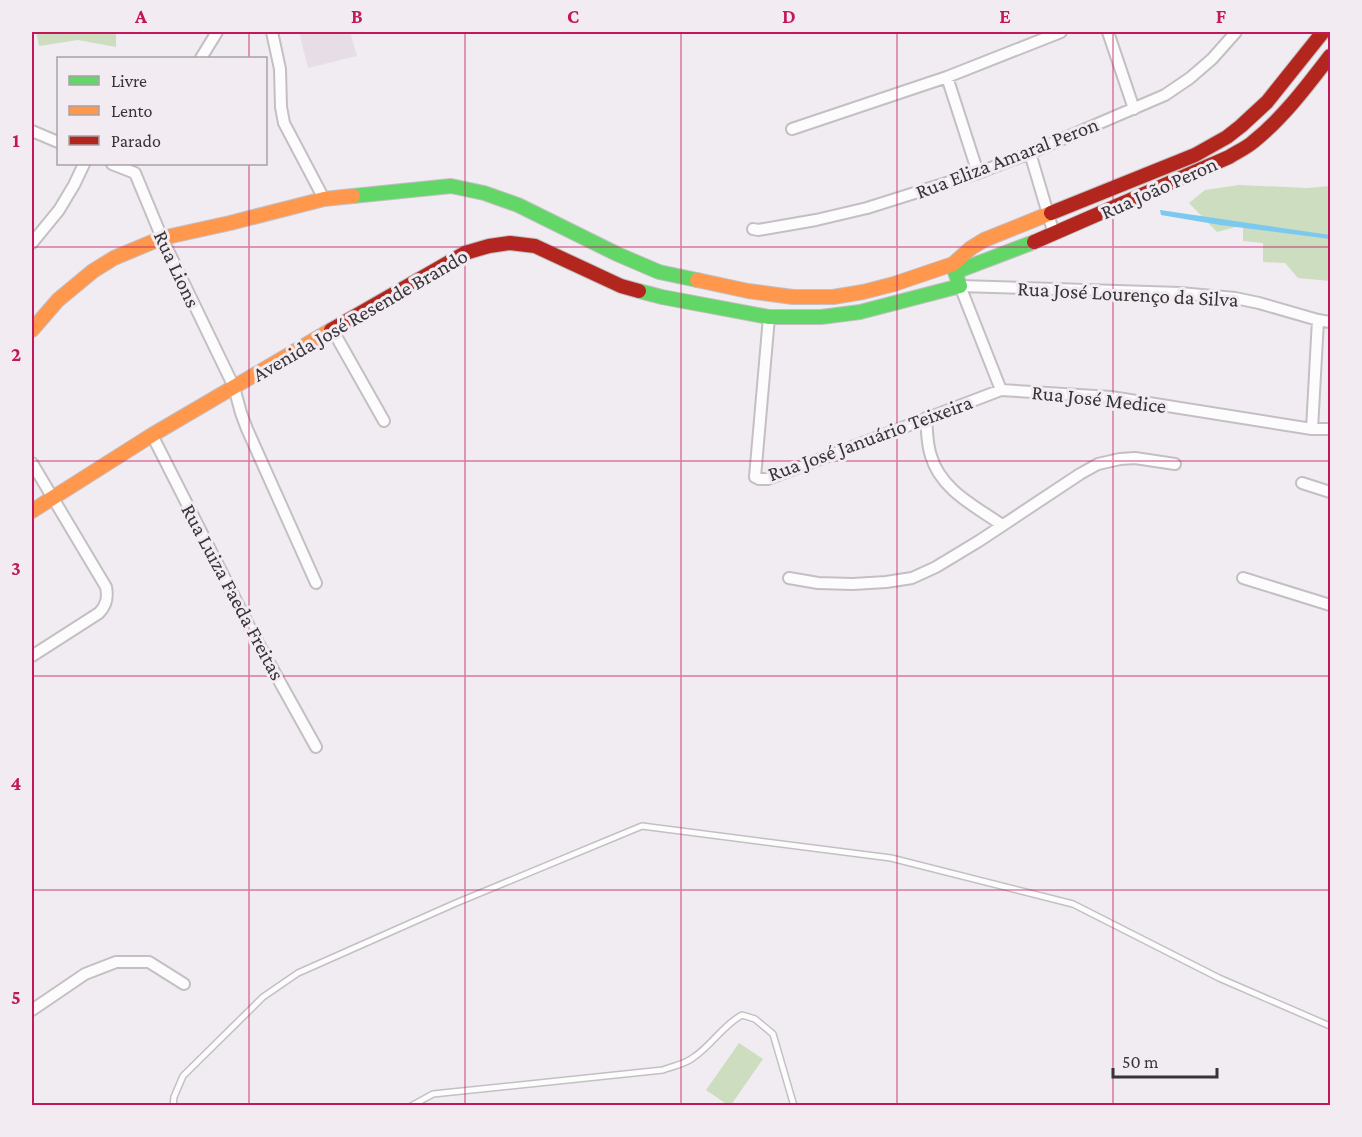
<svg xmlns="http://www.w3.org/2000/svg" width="1362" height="1137" viewBox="0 0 1362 1137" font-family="'Crimson Pro',serif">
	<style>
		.built { fill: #e6dde6 }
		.green { fill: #ccddc0 }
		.water { fill: #7bc9ee }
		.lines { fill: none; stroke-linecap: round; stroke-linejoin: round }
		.lane-casing { stroke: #c3bfc3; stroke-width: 8 }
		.street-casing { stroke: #c3bfc3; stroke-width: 14 }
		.fast-casing { stroke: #c3bfc3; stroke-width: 16 }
		.slow-casing { stroke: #c3bfc3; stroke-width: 16 }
		.jam-casing { stroke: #c3bfc3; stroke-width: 16 }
		.lane { stroke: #fdfcfd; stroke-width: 5 }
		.street { stroke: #fdfcfd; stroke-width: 10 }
		.fast { stroke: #63d668; stroke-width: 14 }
		.slow { stroke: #ff974d; stroke-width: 14 }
		.jam { stroke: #b3261e; stroke-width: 14 }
		.grid { fill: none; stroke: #c2185b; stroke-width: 1.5; stroke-opacity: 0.55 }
		.labels { text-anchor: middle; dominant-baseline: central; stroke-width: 6; stroke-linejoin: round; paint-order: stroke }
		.street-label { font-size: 21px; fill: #373537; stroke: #f2ebf2 }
		.neatline { fill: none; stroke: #c2185b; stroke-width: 2 }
		.grid-label { font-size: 20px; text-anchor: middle; font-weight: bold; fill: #c2185b }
	</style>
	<rect width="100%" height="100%" fill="#f1ecf1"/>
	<!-- built -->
	<path class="built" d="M299,32H350L357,56L308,68Z"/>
	<!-- green -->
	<path class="green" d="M36,32H116V47L78,40L39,46Z
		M1239,185L1307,188L1330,186V281L1298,278L1285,263L1263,262V243L1243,241V225L1217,232L1189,203L1205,190Z
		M739,1043L763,1059L731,1105H728L706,1090Z"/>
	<!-- water -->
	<path class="water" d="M1160,210L1330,235V239L1220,225L1161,215Z"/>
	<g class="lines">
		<defs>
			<path id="lane" d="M173,1106L174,1097L183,1076L263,997L298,973L456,903L642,826L891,858L1073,904L1219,978L1330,1026
				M411,1106L433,1094L663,1070C673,1066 686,1064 694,1057C712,1045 723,1025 742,1015L755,1019L773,1034L794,1106"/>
			<path id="street" d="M272,32L280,69L281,107L284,123L324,199
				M1108,32L1134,109
				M201,58L217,32
				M947,77L978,173
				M792,129L947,77L1061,32
				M32,131L58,142
				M1030,153L1054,234
				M112,164L135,173L162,238L234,387L241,413L247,429L316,583
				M753,229L758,230L816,220L867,208L978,173L1030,153L1165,95L1190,78L1212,59L1236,32
				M32,243L59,210L74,185L84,164
				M769,317L755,477L759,479H768L1001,390L1111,397L1312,429H1330
				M332,329L384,421
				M1001,390L960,286L1180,293L1235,298L1259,303L1318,320L1330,322
				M926,418C927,430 927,445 931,456C941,490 975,506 1002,525
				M1312,429L1318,320
				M152,435L252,632L316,747
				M32,463L106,587C108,597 107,605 99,613L32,656
				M1302,483L1330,492
				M789,578L818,583L853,584L886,582L912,578L936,567L979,541L1080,474L1098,464L1120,459L1135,458L1175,464
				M1243,578L1330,605
				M32,1010L85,974L116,962H149L184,984"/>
			<path id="fast" d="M353,196L451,186L484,193L518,205L617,254L659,272L697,280
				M639,291L662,297L769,317H821L860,312L960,286L955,272L1034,242"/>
			<path id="slow" d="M697,280L748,291L793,297H833L863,292L894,284L953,264L971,248L984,240L1051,213
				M32,330L58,300L93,271L114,258L162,238L230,223L324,199L353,196
				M32,511L152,435L331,330"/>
			<path id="jam" d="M1051,213L1195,155L1227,137L1241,126L1267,102L1323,32
				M1034,242L1229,157C1237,152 1246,148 1253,142C1283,118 1307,86 1330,56
				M331,330L465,253L489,246L510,243L535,246L621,286L639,291"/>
		</defs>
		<!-- lane casing -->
		<use href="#lane" class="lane-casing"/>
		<!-- street casing -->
		<use href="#street" class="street-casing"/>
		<!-- fast casing -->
		<use href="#fast" class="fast-casing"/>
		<!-- slow casing -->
		<use href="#slow" class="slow-casing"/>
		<!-- jam casing -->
		<use href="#jam" class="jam-casing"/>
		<!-- lane -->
		<use href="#lane" class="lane"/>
		<!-- street -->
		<use href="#street" class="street"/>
		<!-- fast -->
		<use href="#fast" class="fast"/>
		<!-- slow -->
		<use href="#slow" class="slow"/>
		<!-- jam -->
		<use href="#jam" class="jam"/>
	</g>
	<!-- grid -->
	<path class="grid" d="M249,32V58M465,32V1106M681,32V1106M897,32V1106M1113,32V1106M249,164V1106M32,247H1330M32,461H1330M32,676H1330M32,890H1330"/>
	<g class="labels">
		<!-- street labels -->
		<g class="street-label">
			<text transform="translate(1007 158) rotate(-21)">Rua Eliza Amaral Peron</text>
			<text transform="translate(1159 188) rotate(-24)">Rua João Peron</text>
			<text transform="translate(177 269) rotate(65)">Rua Lions</text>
			<text transform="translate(1128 294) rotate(3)">Rua José Lourenço da Silva</text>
			<text transform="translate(360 315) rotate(-30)">Avenida José Resende Brando</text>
			<text transform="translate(1099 399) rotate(6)">Rua José Medice</text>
			<text transform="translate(870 438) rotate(-20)">Rua José Januário Teixeira</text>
			<text transform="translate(233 592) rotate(62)">Rua Luiza Faeda Freitas</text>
		</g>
	</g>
	<!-- border -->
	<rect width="1362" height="1137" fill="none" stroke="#f2ebf2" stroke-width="66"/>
	<!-- legend -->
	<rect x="57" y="57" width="210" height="108" fill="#f2ebf2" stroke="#a7a2a7" stroke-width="1.5"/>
	<rect x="69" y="76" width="30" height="9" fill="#63d668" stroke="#a7a2a7" stroke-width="1.5"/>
	<text x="111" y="87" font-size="18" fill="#373537">Livre</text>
	<rect x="69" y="106" width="30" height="9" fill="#ff974d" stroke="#a7a2a7" stroke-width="1.5"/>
	<text x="111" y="117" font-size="18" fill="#373537">Lento</text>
	<rect x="69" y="136" width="30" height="9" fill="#b3261e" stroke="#a7a2a7" stroke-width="1.5"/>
	<text x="111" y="147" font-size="18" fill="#373537">Parado</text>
	<!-- scale -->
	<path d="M1113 1068v9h104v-9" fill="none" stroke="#373537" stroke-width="3"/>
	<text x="1122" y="1068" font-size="18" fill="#373537" stroke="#f2ebf2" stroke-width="4.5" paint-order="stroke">50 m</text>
	<rect x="33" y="33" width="1296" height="1071" class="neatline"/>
	<g class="grid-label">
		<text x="141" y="23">A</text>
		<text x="357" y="23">B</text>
		<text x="573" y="23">C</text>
		<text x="789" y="23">D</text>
		<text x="1005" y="23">E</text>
		<text x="1221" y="23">F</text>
		<text x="16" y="147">1</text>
		<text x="16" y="361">2</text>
		<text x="16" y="575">3</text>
		<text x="16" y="790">4</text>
		<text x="16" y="1004">5</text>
	</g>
</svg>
